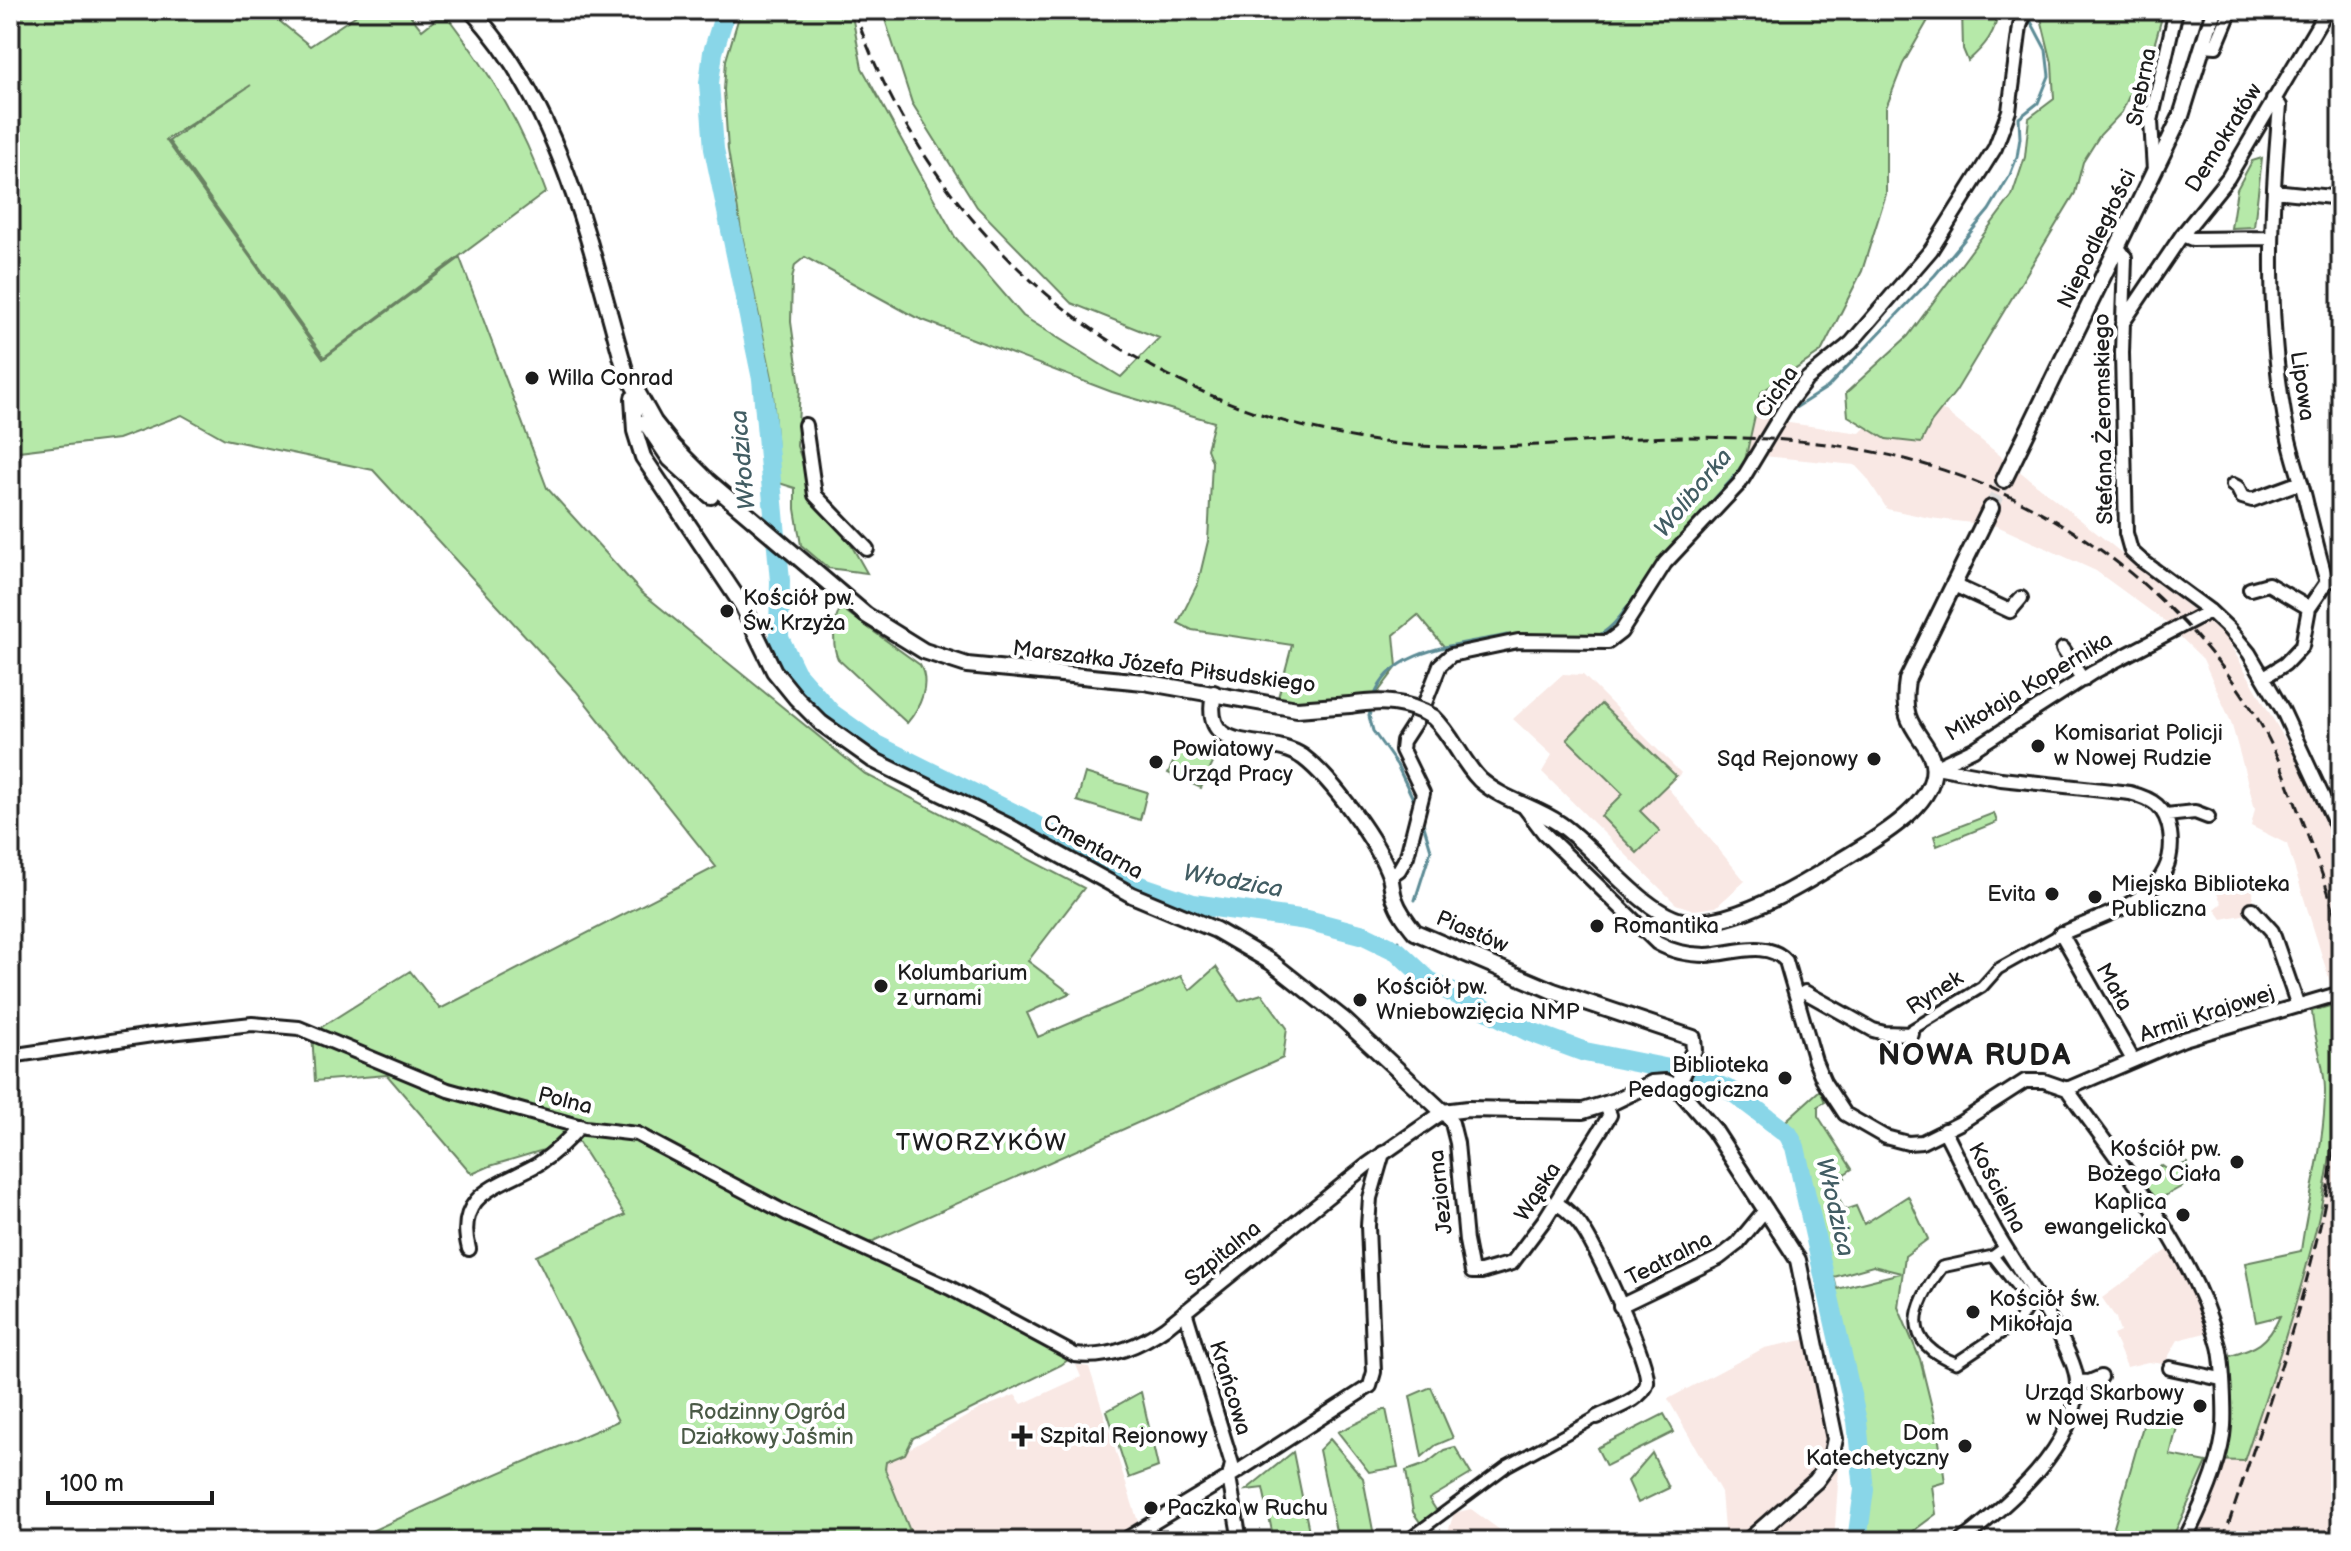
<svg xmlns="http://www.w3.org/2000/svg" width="2351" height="1551" viewBox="0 0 2351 1551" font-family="'Balsamiq Sans',sans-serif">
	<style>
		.built { fill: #f9e8e4 }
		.green { fill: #b6e9a9; stroke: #698262; stroke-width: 2; fill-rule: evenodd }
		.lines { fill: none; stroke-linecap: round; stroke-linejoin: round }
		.stream { stroke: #5d8c96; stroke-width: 3 }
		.river { stroke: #89d6e8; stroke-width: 20 }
		.tertiary-tunnel { stroke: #ddd; stroke-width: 14; stroke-dasharray: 14 7; stroke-linecap: butt }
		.pedestrian-casing { stroke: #1c1c1c; stroke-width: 15 }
		.minor-casing { stroke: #1c1c1c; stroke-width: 18 }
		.tertiary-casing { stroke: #1c1c1c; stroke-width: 20 }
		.pedestrian { stroke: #fff; stroke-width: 9 }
		.minor { stroke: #fff; stroke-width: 12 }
		.tertiary { stroke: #fff; stroke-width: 14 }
		.rail { stroke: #1c1c1c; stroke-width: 3; stroke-dasharray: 12 6; stroke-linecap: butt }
		.tertiary-bridge-casing { stroke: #1c1c1c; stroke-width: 20; stroke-linecap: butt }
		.tertiary-bridge { stroke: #fff; stroke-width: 14 }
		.poi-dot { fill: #1c1c1c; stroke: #fff; stroke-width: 3 }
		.labels { text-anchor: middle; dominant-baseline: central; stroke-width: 8; stroke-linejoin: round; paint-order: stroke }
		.street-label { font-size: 22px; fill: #1c1c1c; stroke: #fff }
		.poi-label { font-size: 22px; fill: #1c1c1c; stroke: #fff; text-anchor: start }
		.park-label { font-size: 22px; fill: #4a5a46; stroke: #fff }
		.water-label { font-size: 24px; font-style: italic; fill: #425d63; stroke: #fff }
		.neighbourhood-label { font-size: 24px; letter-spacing: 2px; fill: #1c1c1c; stroke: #fff }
		.district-label { font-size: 30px; font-weight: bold; letter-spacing: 2px; fill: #1c1c1c; stroke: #fff }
	</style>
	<rect width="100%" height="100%" fill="#fff"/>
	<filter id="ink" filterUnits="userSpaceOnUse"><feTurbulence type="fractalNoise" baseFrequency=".0125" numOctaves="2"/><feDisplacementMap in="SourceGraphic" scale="16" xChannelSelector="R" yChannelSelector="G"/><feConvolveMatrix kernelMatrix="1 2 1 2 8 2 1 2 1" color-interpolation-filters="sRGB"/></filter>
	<g filter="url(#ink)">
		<!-- built -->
		<path class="built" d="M1894,398L1946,412L2225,636L2309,781L2327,823L2341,864V1524L2334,1541H2190L2204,1516L2286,1315L2328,1143L2337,1004L2287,844L2251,826L2255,809L2231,722L2203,659L2163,620L2096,571L1997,526L1930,518L1887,509L1867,478L1855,465L1733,453L1743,414L1762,406L1789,423L1860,433Z
			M1563,674L1583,675L1681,773L1667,787L1745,881L1716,907L1694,910L1676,904L1542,772L1552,755L1513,719Z
			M2254,880L2252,913L2222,919L2215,909L2222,903L2217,894L2229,883Z
			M2169,1249L2193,1289L2209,1332L2178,1340L2164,1364L2148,1362L2127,1367L2113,1335L2120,1332L2116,1318L2102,1298Z
			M1808,1339L1829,1440L1823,1459L1810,1478L1752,1541H1725L1721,1492L1668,1399L1764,1348Z
			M1076,1365L1089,1367L1139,1525L1112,1541H913L885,1469L886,1462L980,1409L1015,1395L1022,1404L1081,1377Z
			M1839,1469L1834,1541H1759L1785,1518Z
			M1471,1509L1515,1541H1445L1454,1513Z"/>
		<!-- green -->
		<path class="green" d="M10,10H266L310,46L364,10H406L422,30L436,19H449C492,76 522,124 546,192L324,357L169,141L251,85L166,140L323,359L460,258L547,488L641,592L865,774L1084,888L1028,961L1070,993L1027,1013L1038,1037L1181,976L1190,990L1216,967L1239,1001L1262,994L1287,1028L1283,1058L864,1245L1075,1355L1061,1365L913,1438L905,1454L886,1462L885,1469L914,1541H350L476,1483L618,1421L536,1256L625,1215L577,1140L490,1166L472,1174L387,1075L315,1081L312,1033L410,971L440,1009L716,867L576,691L373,470L225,439L182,415L118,439L10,452Z
			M741,10H851L862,68L955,237L1023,316L1121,377L1159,338L1071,303L977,207L912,103L882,10H1934L1903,64L1886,108V194L1862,271L1821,352L1760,393L1740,483L1665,563L1608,642L1446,649L1418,615L1394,635L1397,667L1375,696L1276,705L1292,645L1192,630L1178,623L1198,583L1208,541L1212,462L1207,449L1214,422L1112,392L915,317L805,257L795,265L792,279L791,322L800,386L797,446L815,495L850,543L867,573L828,568L801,545L795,509V488L779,483L772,378L741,230L728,150L724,90L726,60Z
			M1962,10H1998C1997,32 1984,47 1968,61L1963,49Z
			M2039,10H2164L2150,60L2136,80L2122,112L2100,135L2083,162L2075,193L1956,391L1931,423L1921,443L1886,439L1848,416L1846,393L1908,336L2012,196L2025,157L2029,118L2054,99L2052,63Z
			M2262,158L2254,227L2231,228L2237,189L2252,161Z
			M841,608L920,665C931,684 920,708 907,723L838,659C832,646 833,619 841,608Z
			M1601,704L1676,776L1640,811L1660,831L1637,853L1601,816L1623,794L1567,739Z
			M1182,744L1215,759L1201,788L1168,773Z
			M1085,773L1147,792L1140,820L1077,801Z
			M1994,813L1997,822L1937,846L1934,836Z
			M2337,1004C2337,1040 2339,1077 2335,1113C2325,1233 2282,1347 2244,1461L2210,1460L2223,1402L2212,1377L2221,1359C2252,1349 2266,1348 2280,1316L2256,1322L2245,1263L2301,1251C2308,1197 2325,1146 2325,1091C2325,1063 2313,1038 2312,1011Z
			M1820,1090L1825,1102L1818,1106V1116L1852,1169L1843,1175L1845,1178L1833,1184L1844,1210L1856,1206L1864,1224L1908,1196L1928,1239L1905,1256L1898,1307L1920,1359L1937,1428L1945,1482L1932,1486L1936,1514L1900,1541H1857L1864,1490L1857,1421L1795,1147L1788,1134L1779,1127ZM1873,1266L1901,1273L1837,1289L1834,1277Z
			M2187,1163L2188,1183L2156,1201L2143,1182L2161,1165L2168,1170Z
			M1431,1387L1453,1438L1436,1445L1422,1457L1410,1396Z
			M1141,1392L1158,1467L1129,1478L1107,1411Z
			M1386,1409L1398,1467L1369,1472L1338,1432Z
			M1664,1414L1674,1432L1606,1466L1597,1448Z
			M2180,1415L2170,1455L2207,1462L2171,1541H2110L2145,1419Z
			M1330,1439L1363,1478L1375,1541H1338L1319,1450Z
			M1455,1447L1471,1474L1429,1499L1438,1513L1422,1525L1413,1512L1406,1471L1426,1464L1444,1450Z
			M1293,1452L1311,1541H1274L1263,1488L1246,1490Z
			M1652,1453L1669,1488L1638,1503L1628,1481Z"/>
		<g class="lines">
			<!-- stream -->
			<path class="stream" d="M1789,412L1828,387L1935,275L1989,210L2010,175L2017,157L2020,138L2019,118L2038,103L2049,76L2046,50L2028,16
				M1667,552L1734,477L1769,425
				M1596,637C1623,625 1641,581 1662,558
				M1374,698C1389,647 1463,645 1507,635L1516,636
				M1372,706L1369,716L1373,731L1397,765L1416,805
				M1415,900L1431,850L1421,816
				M1397,951L1399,941"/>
			<!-- river -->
			<path class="river" d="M726,10L713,52L709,83L714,149L762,379L780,581L779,638L796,673L832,714L874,744L1023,818L1137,885L1193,904L1307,920L1364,935L1397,951L1429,981L1528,1031L1585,1052L1689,1073L1733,1092L1788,1134L1795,1147L1857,1421L1864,1490L1857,1541"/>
			<!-- tertiary-tunnel -->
			<path class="tertiary-tunnel" d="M1991,508L2004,480"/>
			<defs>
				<path id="pedestrian" d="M1912,1034L1911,1030L1982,987L1998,969L2059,935
					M1993,1256L2025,1297L2027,1308L2019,1321L1956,1363C1900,1342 1912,1307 1942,1267L1993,1256L2005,1247
					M1406,1541L1507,1466L1597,1417"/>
				<path id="minor" d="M2203,45L2216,46L2231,10
					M2273,99L2280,106C2270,215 2266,327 2288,435C2293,459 2302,482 2307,506C2314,532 2319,557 2327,582
					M2154,171L2151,121L2176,10
					M2274,191L2341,198
					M2182,235L2192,239L2272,238
					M2117,246L2125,257L2122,353L2126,533L2131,551L2141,560L2210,611L2229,629L2249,653L2282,709L2341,836
					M2122,324L2182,235L2228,178L2327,10
					M805,425L815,495L867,549
					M2233,485L2237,487L2242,497L2252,500L2301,482
					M1954,585L2010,611L2021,598
					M2250,589L2268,584L2309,608
					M2063,649L2083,680
					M2264,677L2285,664L2302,646L2309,608L2327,582L2341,575
					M1425,703L1440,665L1451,655L1518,641L1608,642L1621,632L1665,563L1740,483L1787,405L1807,379L1851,343L1931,250L1995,148L2009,111L2020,26L2026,10
					M1936,767L2001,779L2130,793C2153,799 2166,807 2170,832C2180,899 2105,913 2059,935
					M1936,767L1974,749L2092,673L2210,611
					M1525,808L1544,833L1657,943C1671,951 1689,955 1706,955C1732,954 1767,939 1786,961L1815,1061L1824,1082L1845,1114L1885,1137L1908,1143L1922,1142L1960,1123L2025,1081H2044L2067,1089L2184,1039L2341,993
					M2166,815L2195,812L2208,817
					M1390,876L1399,870L1407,856L1423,793L1402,750L1403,741L1416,721
					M2252,909L2272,931L2298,1006
					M2061,933L2133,1060
					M1805,992L1873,1030L1884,1033L1912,1034
					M10,1056L152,1035L252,1024L299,1028L448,1090L585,1128L637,1134L786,1213L950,1288L1075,1355C1107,1359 1139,1346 1165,1328L1367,1165L1443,1112L1452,1123L1457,1143L1466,1241L1472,1272H1481L1512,1263L1545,1219L1610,1115L1605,1104
					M2067,1089C2124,1170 2193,1249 2219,1346C2223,1361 2225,1409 2224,1426C2222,1461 2200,1510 2184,1541
					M1944,1130C1961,1162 1976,1196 1994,1228C2012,1262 2077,1349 2077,1383C2078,1447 2006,1506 1961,1541
					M1556,1203C1568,1210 1579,1222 1586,1234C1599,1256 1650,1362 1647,1383C1643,1400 1612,1409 1597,1417
					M469,1249C454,1193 500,1186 538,1164C554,1154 567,1141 580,1126
					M1620,1306L1719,1258L1737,1244L1766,1209
					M1185,1311L1232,1464L1229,1477L1240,1541
					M2170,1368L2221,1379
					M2077,1381L2089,1382L2101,1377
					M1123,1541L1229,1477L1370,1386L1374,1372L1368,1226L1370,1198L1383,1153"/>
				<path id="tertiary" d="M471,10C563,108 591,252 627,377
					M625,370L654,422L673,446L708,481L866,615L924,651L967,665L1144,682L1297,709L1350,705
					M633,398L635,431L643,457L742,605L774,671L796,698L821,723L873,760L1008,826L1132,895L1216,930L1271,962L1343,1019L1443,1112L1468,1109L1583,1111L1615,1101L1652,1083L1666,1082L1677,1087L1714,1130L1798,1260L1835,1439L1830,1462L1816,1481L1748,1541
					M645,422L670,459L711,496
					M2004,480L2181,116L2214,10
					M1214,693C1200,760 1268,732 1303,757C1332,779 1378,842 1390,876C1392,884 1392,893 1395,900C1399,912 1407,922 1415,932L1553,991L1693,1038L1694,1050L1677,1087
					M1433,717C1453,736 1461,761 1480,780C1504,801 1534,806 1560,824C1596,848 1645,918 1688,922C1735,925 1799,887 1838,862C1867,844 1922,815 1932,780C1940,752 1916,740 1908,716C1904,703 1905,692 1907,680L1991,508"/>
			</defs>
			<!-- pedestrian casing -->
			<use href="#pedestrian" class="pedestrian-casing"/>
			<!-- minor casing -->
			<use href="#minor" class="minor-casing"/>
			<!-- tertiary casing -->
			<use href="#tertiary" class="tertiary-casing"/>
			<!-- pedestrian -->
			<use href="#pedestrian" class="pedestrian"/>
			<!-- minor -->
			<use href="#minor" class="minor"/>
			<!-- tertiary -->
			<use href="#tertiary" class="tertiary"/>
			<!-- rail -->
			<path class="rail" d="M854,10C937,251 1146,417 1400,444C1474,452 1549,444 1623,439C1671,436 1720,437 1769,439C1931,447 2071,505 2184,623C2215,656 2244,692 2265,732C2280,760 2291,791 2302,821C2317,860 2333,900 2341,941
				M2332,930L2341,998
				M2223,1541C2272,1390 2332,1240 2341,1080"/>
			<defs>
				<path id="tertiary-bridge" d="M1350,705C1380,700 1407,701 1433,717"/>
			</defs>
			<!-- tertiary-bridge casing -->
			<use href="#tertiary-bridge" class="tertiary-bridge-casing"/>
			<!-- tertiary-bridge -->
			<use href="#tertiary-bridge" class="tertiary-bridge"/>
		</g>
	</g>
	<!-- markers -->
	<g class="poi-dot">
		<circle cx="532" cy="378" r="8"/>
		<circle cx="727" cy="611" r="8"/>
		<circle cx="2038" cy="746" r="8"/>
		<circle cx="1874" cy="759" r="8"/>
		<circle cx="1156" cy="762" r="8"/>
		<circle cx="2052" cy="894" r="8"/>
		<circle cx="2095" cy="897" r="8"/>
		<circle cx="1597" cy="926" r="8"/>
		<circle cx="881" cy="986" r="8"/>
		<circle cx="1360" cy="1000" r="8"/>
		<circle cx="1785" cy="1078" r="8"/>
		<circle cx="2237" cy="1162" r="8"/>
		<circle cx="2183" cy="1215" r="8"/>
		<circle cx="1973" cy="1312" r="8"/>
		<circle cx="2200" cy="1406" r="8"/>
		<path d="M1018 1424h8v8h8v8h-8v8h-8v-8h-8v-8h8z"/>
		<circle cx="1965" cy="1446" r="8"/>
		<circle cx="1151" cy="1508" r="8"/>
	</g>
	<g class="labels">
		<!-- street labels -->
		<g class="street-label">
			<text transform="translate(2142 87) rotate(-79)">Srebrna</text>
			<text transform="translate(2224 138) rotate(-58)">Demokratów</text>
			<text transform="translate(2097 239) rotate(-64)">Niepodległości</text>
			<text transform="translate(2302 386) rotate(82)">Lipowa</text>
			<text transform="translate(1777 392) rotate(-55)">Cicha</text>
			<text transform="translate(2104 419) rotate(-91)">Stefana Żeromskiego</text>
			<text transform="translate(1164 667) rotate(7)">Marszałka Józefa Piłsudskiego</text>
			<text transform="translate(2029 687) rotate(-31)">Mikołaja Kopernika</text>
			<text transform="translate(1093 847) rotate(29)">Cmentarna</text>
			<text transform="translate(1472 932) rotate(23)">Piastów</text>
			<text transform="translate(2114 987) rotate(60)">Mała</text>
			<text transform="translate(1935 993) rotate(-33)">Rynek</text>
			<text transform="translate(2207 1014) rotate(-18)">Armii Krajowej</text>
			<text transform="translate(565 1101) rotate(14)">Polna</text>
			<text transform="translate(1997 1188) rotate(62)">Kościelna</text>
			<text transform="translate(1441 1192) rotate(-96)">Jeziorna</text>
			<text transform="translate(1538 1192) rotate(-57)">Wąska</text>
			<text transform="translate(1223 1254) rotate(-39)">Szpitalna</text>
			<text transform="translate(1669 1259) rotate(-27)">Teatralna</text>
			<text transform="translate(1230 1388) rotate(73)">Krańcowa</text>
		</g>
		<!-- poi labels -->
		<g class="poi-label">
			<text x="548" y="378">Willa Conrad</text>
			<text x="743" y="598">Kościół pw.<tspan x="743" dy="25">Św. Krzyża</tspan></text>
			<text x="2054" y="733">Komisariat Policji<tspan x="2054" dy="25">w Nowej Rudzie</tspan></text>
			<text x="1172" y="749">Powiatowy<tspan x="1172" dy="25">Urząd Pracy</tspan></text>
			<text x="1858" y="759" text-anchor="end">Sąd Rejonowy</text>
			<text x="2111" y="884">Miejska Biblioteka<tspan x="2111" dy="25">Publiczna</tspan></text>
			<text x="2036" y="894" text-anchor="end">Evita</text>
			<text x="1613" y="926">Romantika</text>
			<text x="897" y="973">Kolumbarium<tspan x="897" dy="25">z urnami</tspan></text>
			<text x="1376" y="987">Kościół pw.<tspan x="1376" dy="25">Wniebowzięcia NMP</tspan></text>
			<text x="1769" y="1065" text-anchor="end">Biblioteka<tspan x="1769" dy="25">Pedagogiczna</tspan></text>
			<text x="2221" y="1149" text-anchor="end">Kościół pw.<tspan x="2221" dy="25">Bożego Ciała</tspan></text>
			<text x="2167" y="1202" text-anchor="end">Kaplica<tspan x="2167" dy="25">ewangelicka</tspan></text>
			<text x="1989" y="1299">Kościół św.<tspan x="1989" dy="25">Mikołaja</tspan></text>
			<text x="2184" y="1393" text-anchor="end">Urząd Skarbowy<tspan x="2184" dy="25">w Nowej Rudzie</tspan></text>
			<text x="1949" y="1433" text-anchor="end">Dom<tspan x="1949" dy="25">Katechetyczny</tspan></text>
			<text x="1040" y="1436">Szpital Rejonowy</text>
			<text x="1167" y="1508">Paczka w Ruchu</text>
		</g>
		<!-- park labels -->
		<g class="park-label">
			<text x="767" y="1412">Rodzinny Ogród<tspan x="767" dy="25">Działkowy Jaśmin</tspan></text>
		</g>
		<!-- water labels -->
		<g class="water-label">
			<text transform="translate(743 460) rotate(-95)">Włodzica</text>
			<text transform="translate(1693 493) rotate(-50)">Woliborka</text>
			<text transform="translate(1233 881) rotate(10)">Włodzica</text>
			<text transform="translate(1835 1207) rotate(77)">Włodzica</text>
		</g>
		<!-- neighbourhood labels -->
		<g class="neighbourhood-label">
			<text x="982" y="1142">TWORZYKÓW</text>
		</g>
		<!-- district labels -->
		<g class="district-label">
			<text x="1975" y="1056">NOWA RUDA</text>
		</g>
	</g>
	<!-- margin -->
	<rect width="2351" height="1551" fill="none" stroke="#fff" stroke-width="40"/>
	<rect x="20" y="20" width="2311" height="1511" fill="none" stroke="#1c1c1c" stroke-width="3" filter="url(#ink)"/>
	<!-- scale -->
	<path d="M48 1491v12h164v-12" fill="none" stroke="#1c1c1c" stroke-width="4"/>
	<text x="60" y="1491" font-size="24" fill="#1c1c1c" stroke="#ffffff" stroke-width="6" paint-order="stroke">100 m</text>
</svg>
